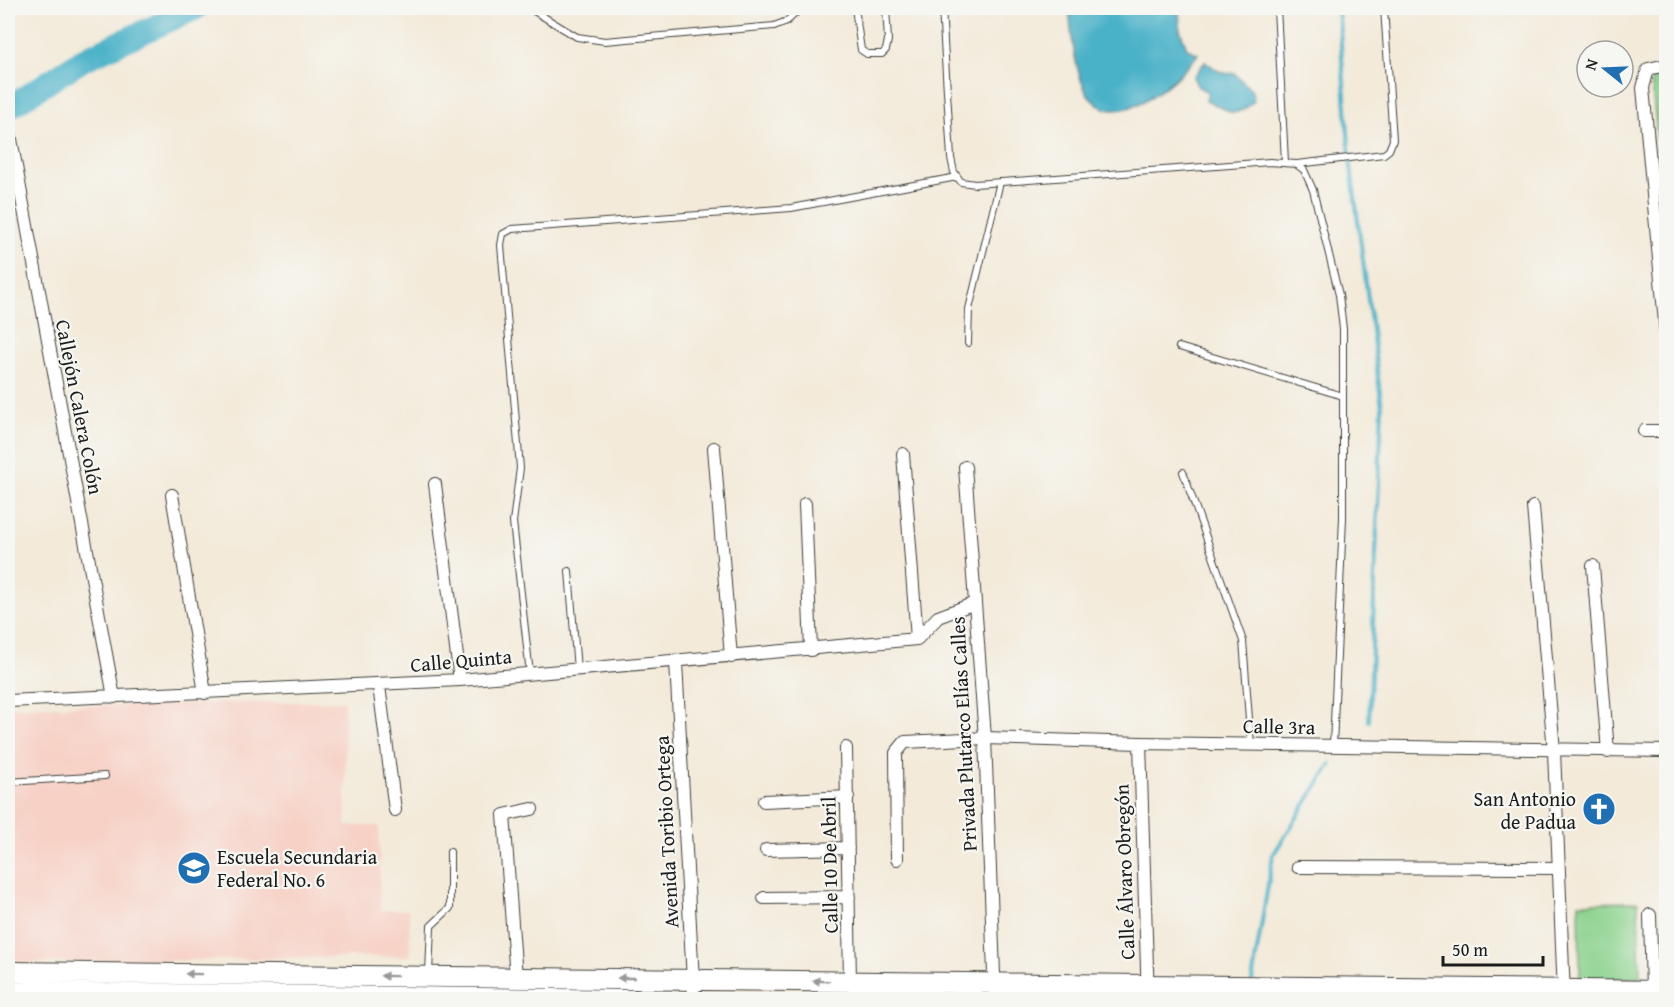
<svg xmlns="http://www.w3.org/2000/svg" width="1674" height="1007" viewBox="0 0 1674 1007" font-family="'Gentium Book Plus',serif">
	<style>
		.built { fill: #f7d1c6 }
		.green { fill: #8bd28d; stroke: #547754; stroke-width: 1.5 }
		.water { fill: #49b1c8; stroke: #326672; stroke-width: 1.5 }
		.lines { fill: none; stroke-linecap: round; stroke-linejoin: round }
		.stream { stroke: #49b1c8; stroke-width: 4 }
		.river { stroke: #49b1c8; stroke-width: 24 }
		.service-casing { stroke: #3c3b38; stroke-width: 8 }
		.minor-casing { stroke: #3c3b38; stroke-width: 14 }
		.primary-casing { stroke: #3c3b38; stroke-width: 22 }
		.service { stroke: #fff; stroke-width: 6 }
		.minor { stroke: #fff; stroke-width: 12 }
		.primary { stroke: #fff; stroke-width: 20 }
		.oneway { fill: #999 }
		.labels { text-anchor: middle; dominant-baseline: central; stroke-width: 4.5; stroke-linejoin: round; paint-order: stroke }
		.street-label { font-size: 20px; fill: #1c1c1c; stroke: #f6f6f2 }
		.poi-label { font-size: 20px; fill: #1c1c1c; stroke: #f6f6f2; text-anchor: end }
	</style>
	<rect width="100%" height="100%" fill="#f6f6f2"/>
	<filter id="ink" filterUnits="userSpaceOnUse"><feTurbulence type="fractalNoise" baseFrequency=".0167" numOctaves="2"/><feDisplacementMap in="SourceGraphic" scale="12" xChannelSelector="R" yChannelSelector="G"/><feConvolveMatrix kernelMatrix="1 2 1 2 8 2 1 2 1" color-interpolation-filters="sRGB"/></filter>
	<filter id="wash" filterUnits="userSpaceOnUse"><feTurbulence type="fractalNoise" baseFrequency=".008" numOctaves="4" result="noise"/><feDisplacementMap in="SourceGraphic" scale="24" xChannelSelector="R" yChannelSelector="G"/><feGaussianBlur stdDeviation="1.35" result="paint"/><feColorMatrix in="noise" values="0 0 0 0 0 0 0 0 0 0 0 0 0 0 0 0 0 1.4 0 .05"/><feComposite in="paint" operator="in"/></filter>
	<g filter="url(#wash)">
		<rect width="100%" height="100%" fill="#f3ead9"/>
		<!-- built -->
		<path class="built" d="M344,701L346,826H379L380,910H409L410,956L8,963V707Z"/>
		<!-- green -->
		<path class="green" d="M1666,76V221L1651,78Z
			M1638,902L1640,978L1580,979L1579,903Z"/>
		<!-- water -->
		<path class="water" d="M1069,8H1179L1180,30L1187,48L1198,54C1181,77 1122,132 1092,100C1075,81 1071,32 1069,8Z
			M1205,62C1216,68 1221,76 1234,73L1252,91L1254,101L1243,110L1233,113L1206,101L1208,92L1198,87L1193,77Z"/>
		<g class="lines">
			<!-- stream -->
			<path class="stream" d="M1338,8L1350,159L1382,408L1369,721
				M1252,981L1273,855L1331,764"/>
			<!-- river -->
			<path class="river" d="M8,108L84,59L196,8"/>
		</g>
	</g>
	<g filter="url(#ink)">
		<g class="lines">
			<defs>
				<path id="service" d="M529,8L577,37L605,41L774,26L787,21L801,8
					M855,8L861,50L867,54H882L886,50L888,40L886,8
					M942,8L951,158L954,172L961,182L975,184L1270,162L1296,164L1304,170L1313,190L1339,295L1343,329V518L1333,746
					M1277,8L1285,162
					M1297,164L1384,154L1389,150L1393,140L1384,8
					M968,343L969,309L1000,182
					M1179,347L1343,396
					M1183,472L1243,641L1251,745
					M569,571L577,670
					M530,674L513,522L520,468L501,245L503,234L512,229L791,208L957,177
					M8,782L105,776
					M429,973L431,926L450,908V852"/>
				<path id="minor" d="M1666,65L1648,69L1643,88L1666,333
					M8,123L114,697
					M1644,431H1666
					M714,448L731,657
					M903,454L917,639
					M965,467L985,738L995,1000
					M435,484L460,680
					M172,495L205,693
					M805,504L811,650
					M1533,507L1554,751L1564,995
					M1593,566L1608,752
					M917,639L938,617L975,603
					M676,662L694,1000
					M379,686L395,810
					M8,701L460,680L917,639
					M1140,743L1148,1000
					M846,748L850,981
					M764,801L848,797
					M766,850L848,848
					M897,859L896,753L905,742L985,738L1140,743L1666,751
					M1298,867L1558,868
					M764,898L849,897
					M1650,915L1652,991
					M516,978L504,815L532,809
					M1009,1000L1010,983"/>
				<path id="primary" d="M8,972L1666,991
					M8,992L631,1000"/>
			</defs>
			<!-- service casing -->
			<use href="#service" class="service-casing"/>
			<!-- minor casing -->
			<use href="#minor" class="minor-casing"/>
			<!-- primary casing -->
			<use href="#primary" class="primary-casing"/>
			<!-- service -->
			<use href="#service" class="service"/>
			<!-- minor -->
			<use href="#minor" class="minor"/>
			<!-- primary -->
			<use href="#primary" class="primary"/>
		</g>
		<!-- one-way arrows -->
		<defs><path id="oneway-solid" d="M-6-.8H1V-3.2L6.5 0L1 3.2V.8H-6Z" transform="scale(1.5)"/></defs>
		<g class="oneway">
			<use href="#oneway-solid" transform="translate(194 974) rotate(-179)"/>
			<use href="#oneway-solid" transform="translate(389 976) rotate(-179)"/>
			<use href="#oneway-solid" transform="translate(626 978) rotate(-180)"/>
			<use href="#oneway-solid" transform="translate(821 981) rotate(-179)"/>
		</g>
	</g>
	<!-- icons -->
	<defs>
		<symbol id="church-disc" viewBox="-11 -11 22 22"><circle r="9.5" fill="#1f6fb2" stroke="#f6f6f2"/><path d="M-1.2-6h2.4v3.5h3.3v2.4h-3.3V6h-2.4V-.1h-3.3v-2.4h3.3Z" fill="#fff"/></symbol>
		<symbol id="school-disc" viewBox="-11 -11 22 22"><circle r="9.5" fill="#1f6fb2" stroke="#f6f6f2"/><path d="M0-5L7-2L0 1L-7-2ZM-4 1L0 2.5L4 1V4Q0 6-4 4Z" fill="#fff"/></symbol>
	</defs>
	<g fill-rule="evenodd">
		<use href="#church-disc" x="1580" y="790" width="38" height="38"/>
		<use href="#school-disc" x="175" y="849" width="38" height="38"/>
	</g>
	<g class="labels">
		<!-- street labels -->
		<g class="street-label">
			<text transform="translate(80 407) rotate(79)">Callejón Calera Colón</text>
			<text transform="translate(461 660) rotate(-5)">Calle Quinta</text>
			<text transform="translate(1279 726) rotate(1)">Calle 3ra</text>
			<text transform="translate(963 734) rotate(-93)">Privada Plutarco Elías Calles</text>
			<text transform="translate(666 832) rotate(-93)">Avenida Toribio Ortega</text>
			<text transform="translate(829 865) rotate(-91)">Calle 10 De Abril</text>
			<text transform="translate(1124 872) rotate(-92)">Calle Álvaro Obregón</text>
		</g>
		<!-- poi labels -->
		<g class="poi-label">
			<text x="1576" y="798">San Antonio<tspan x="1576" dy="23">de Padua</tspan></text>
			<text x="217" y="856" text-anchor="start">Escuela Secundaria<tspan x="217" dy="23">Federal No. 6</tspan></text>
		</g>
	</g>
	<!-- margin -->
	<rect width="1674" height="1007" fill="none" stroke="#f6f6f2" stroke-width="30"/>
	<!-- north arrow -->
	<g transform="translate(1605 69) rotate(288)"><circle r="28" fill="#f6f6f2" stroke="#9f9f9c" stroke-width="1.5"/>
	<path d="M0-4.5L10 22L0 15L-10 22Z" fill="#1f6fb2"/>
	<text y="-9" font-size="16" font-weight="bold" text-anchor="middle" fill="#1c1c1c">N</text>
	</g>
	<!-- scale -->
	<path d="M1443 956v9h100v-9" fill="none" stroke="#1c1c1c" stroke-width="3"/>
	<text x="1452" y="956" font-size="18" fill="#1c1c1c" stroke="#f6f6f2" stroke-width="4.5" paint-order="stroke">50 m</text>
</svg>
